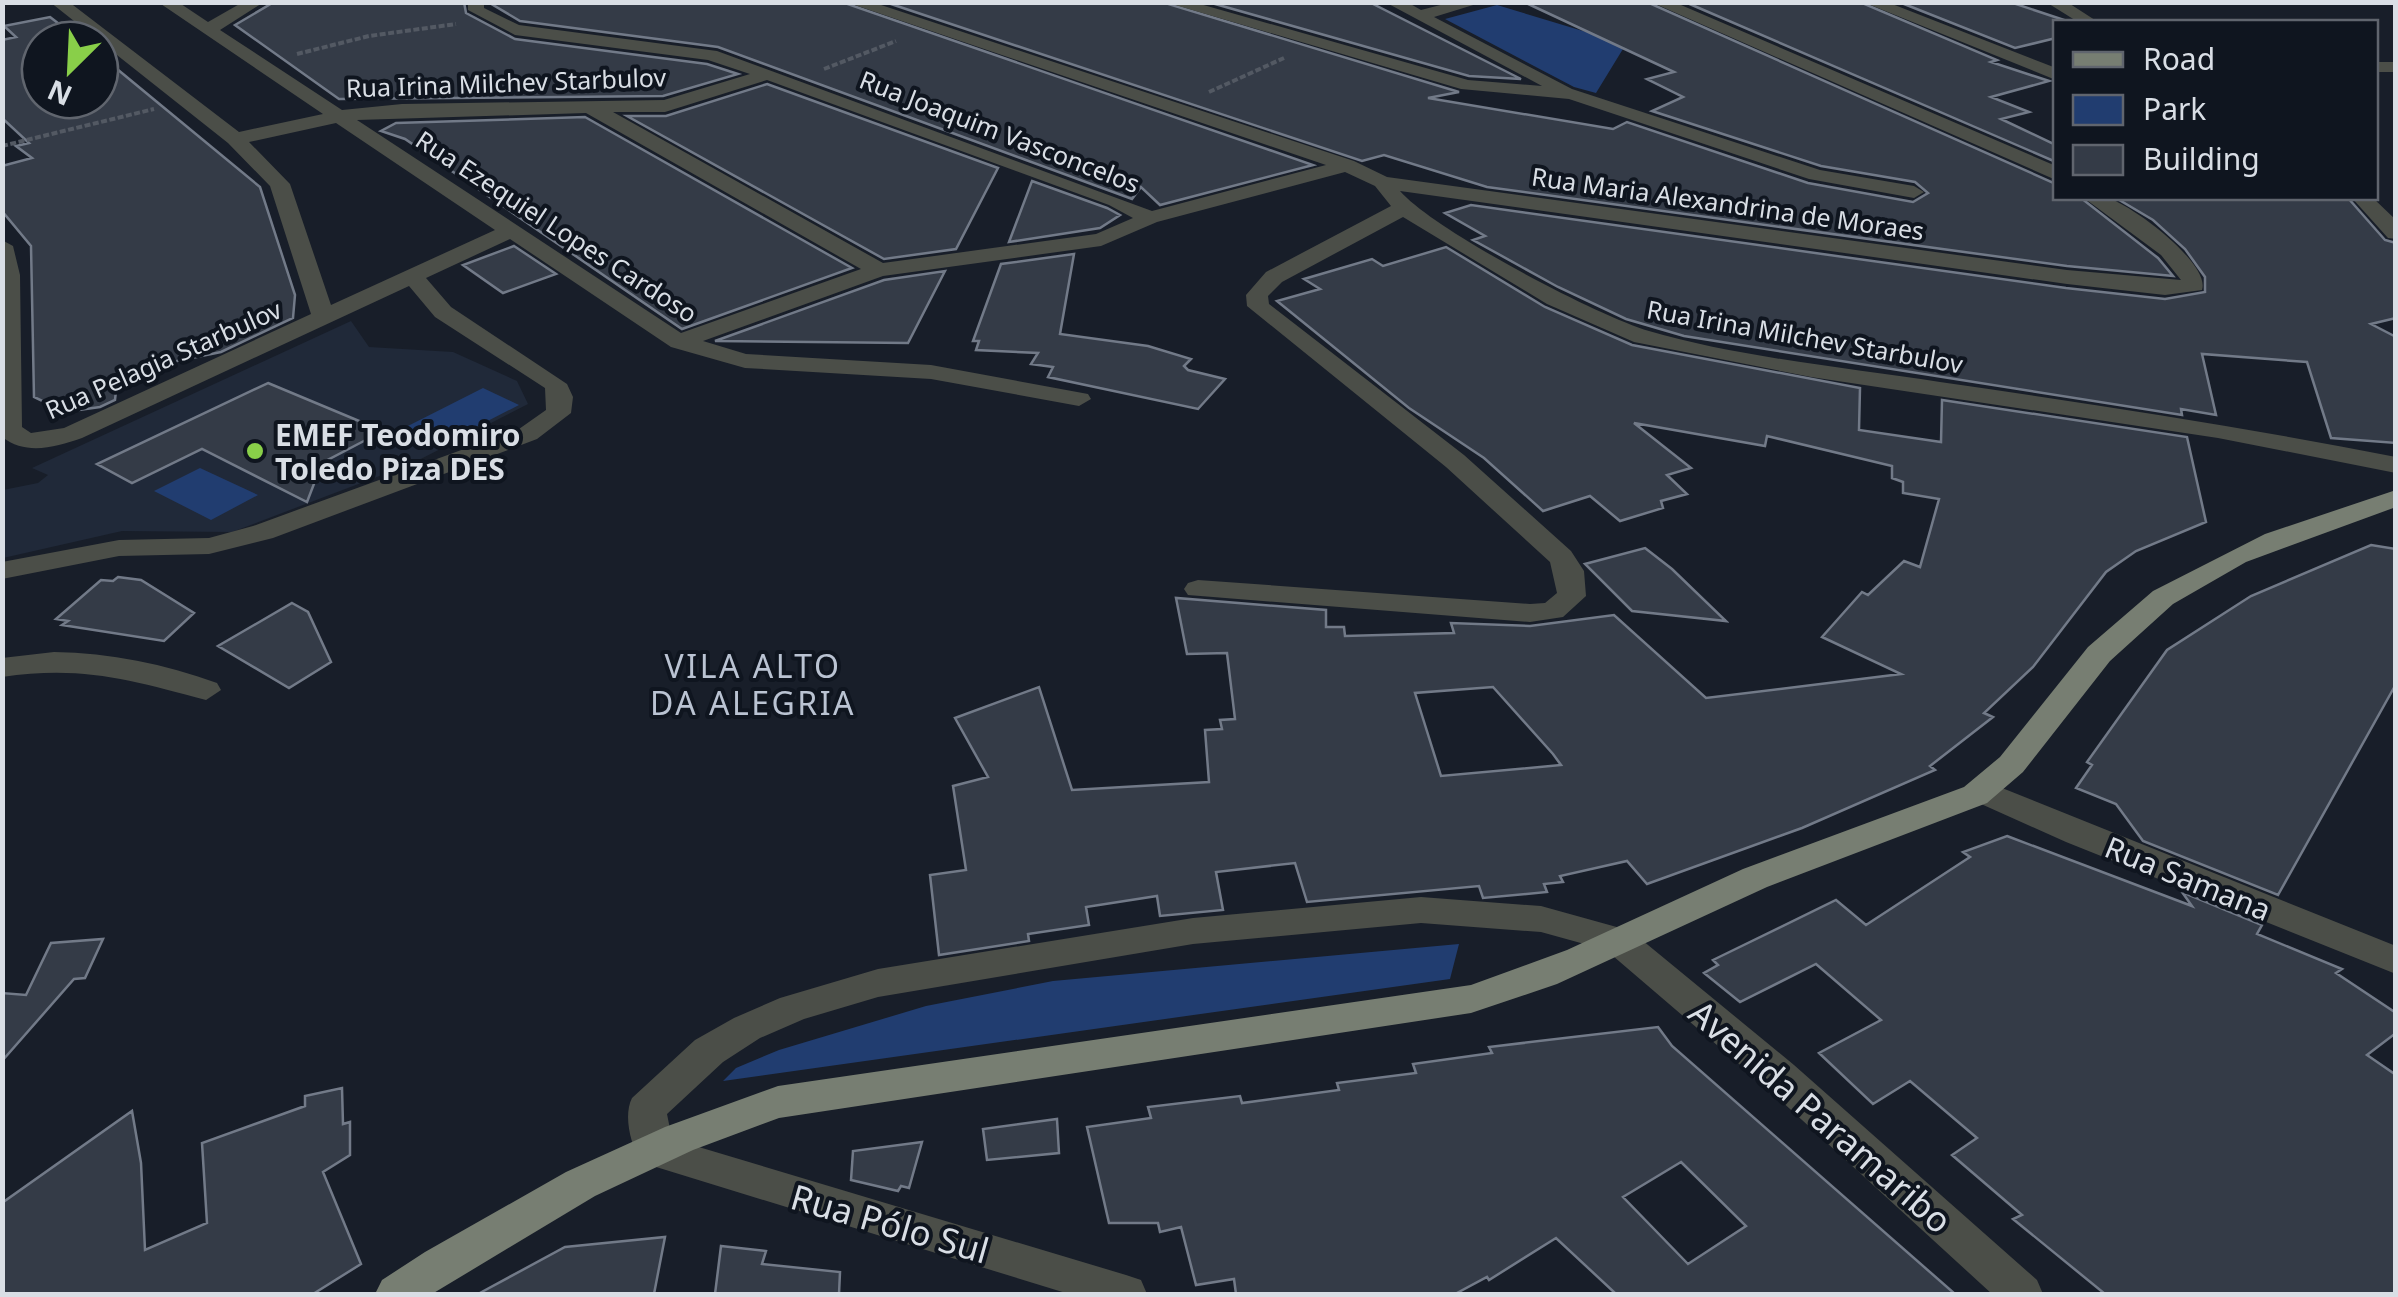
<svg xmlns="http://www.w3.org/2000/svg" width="2398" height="1297" viewBox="0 0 2398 1297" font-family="'Noto Sans',sans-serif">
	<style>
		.built { fill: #202939 }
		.green { fill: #213d70 }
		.building { fill: #343b47; stroke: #727a88; stroke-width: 2.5; fill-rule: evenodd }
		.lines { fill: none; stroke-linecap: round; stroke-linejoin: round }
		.path { stroke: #535963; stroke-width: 4; stroke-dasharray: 6 2.5; stroke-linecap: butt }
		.minor { fill: #4b4e48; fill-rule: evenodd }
		.major { fill: #777e72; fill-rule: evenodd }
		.poi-dot { fill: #89cf49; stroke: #0f151f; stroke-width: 4 }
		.labels { text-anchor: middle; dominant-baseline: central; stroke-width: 8; stroke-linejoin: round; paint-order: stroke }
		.far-street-label { font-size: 25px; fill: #d9dee5; stroke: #0f151f }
		.poi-label { font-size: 30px; font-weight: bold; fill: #d9dee5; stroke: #0f151f; text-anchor: start }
		.street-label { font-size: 30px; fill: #d9dee5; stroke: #0f151f }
		.neighbourhood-label { font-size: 32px; letter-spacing: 2.5px; fill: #bac3d2; stroke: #0f151f }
		.near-street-label { font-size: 35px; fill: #d9dee5; stroke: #0f151f }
	</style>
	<rect width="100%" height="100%" fill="#181e29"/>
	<!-- built -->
	<path class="built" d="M351,321L369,347L453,352L517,381L528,404L411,464L232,532L122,531L3,558V490L38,483L48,475L32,468Z"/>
	<!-- green -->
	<path class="green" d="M1497,5L1626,44L1596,93L1574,87L1445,19Z
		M483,388L519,405L437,447L400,430Z
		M200,468L258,495L211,520L154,491Z
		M1459,944L1450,979L723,1081L736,1068L779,1050L926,1006L1053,981Z"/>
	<!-- building -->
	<path class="building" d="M274,2H464L466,13L515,39L707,64L738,74L663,96L339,99L235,25Z
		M488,2H842L1313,165L1160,205L1141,187L1132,199L718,47L520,21Z
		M885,2H1162L1459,92L1428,98L1613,129L1627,122L1808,183L1913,202L1928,193L1915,182L1821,166L1652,111L1683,97L1647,79L1674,72L1524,2H1647L2056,184V198H2081L2158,258L2173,276L2067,266L1487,187L1384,155L1362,161Z
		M1208,2H1369L1521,79L1469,76Z
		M1685,2H1860L1997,60L1991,62L2049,81L1991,97L2029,112L2001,119L2056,145V162Z
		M1899,2H2010L2070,22H2056V38L2015,48Z
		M50,17L80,40H40V100H100V55L260,187L295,295L293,318L221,352L118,373L115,400L100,407L65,412L34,397L31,246L2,211V166L32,158L16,146L29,143L2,118V40L16,37L4,26Z
		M767,84L998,168L956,249L884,259L627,116H666Z
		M585,117L852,268L682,329L405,139L381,131L396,123Z
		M1032,181L1107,208L1120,215L1100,228L1009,242Z
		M2116,198H2348L2385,240L2396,243V318L2371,324L2396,337V443L2331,438L2307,362L2202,354L2216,415L2181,409L2182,415L1684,336L1626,319L1558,287L1473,240L1485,236L1445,213L1471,205L2066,288L2165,299L2205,292V277L2185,249L2153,220Z
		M514,246L556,274L503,293L463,265Z
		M1446,247L1545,307L1632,345L1860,388L1859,430L1941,442L1942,400L2187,437L2206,522L2136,551L2106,572L2033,667L1984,713L1993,717L1930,766L1935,770L1802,828L1647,884L1627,861L1560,876L1563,882L1544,884L1547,892L1483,898L1479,886L1307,902L1295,863L1216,872L1223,910L1160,916L1157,896L1086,907L1089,925L1028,934L1029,941L939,955L930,875L966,870L953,786L988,777L955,718L1039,687L1072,790L1209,782L1205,730L1222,729L1220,720L1235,719L1227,653L1187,654L1176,598L1326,610V627H1344L1345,636L1454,633L1451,623L1530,626L1614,615L1706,698L1901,674L1822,637L1862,592L1868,595L1904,561L1920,567L1939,499L1903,493V482L1892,478V466L1767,436L1765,446L1634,423L1691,468L1667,475L1687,494L1661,501L1663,508L1620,521L1590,496L1543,511L1484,458L1409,408L1277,301L1320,289L1304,279L1372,259L1383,266ZM1493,687L1553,754L1561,765L1441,776L1415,693Z
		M1074,254L1060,334L1148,346L1191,359L1184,366L1188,370L1225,379L1198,409L1048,377L1053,367L1031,364L1038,353L976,350L979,341H973L1001,264Z
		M945,271L908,343L715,341L884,280Z
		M268,383L383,431L322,463L307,502L202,449L132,483L97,464Z
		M2371,545L2396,549V684L2278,895L2143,841L2116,804L2076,788L2092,765L2087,762L2167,650L2251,596Z
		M1645,548L1672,569L1726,621L1632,611L1585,564Z
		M118,577L141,580L194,613L164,641L62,625L68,621L56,619L101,580L113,581Z
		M292,603L308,612L331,662L289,688L218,646Z
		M2007,836L2192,906L2182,892L2262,925L2257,934L2342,969L2336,973L2396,1013V1033L2367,1055L2396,1075V1294H2105L2013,1219L2022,1215L1952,1155L1977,1138L1910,1081L1873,1104L1819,1053L1881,1020L1816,964L1740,1002L1704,973L1718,965L1713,960L1836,900L1866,925L1970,857L1963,852Z
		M103,939L85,978L74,979L2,1061V993L26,995L51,943Z
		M1658,1027L1672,1046L1955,1294H1616L1556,1238L1489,1280L1487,1277L1455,1294H1236L1234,1279L1196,1285L1181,1227L1160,1232L1158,1223H1109L1087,1127L1151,1118L1148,1107L1240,1096L1242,1103L1339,1090L1337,1083L1416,1073L1413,1064L1492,1053L1489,1047ZM1681,1162L1746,1226L1688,1264L1623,1197Z
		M342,1088L343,1124L350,1122V1155L323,1172L361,1264L313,1294H2V1203L132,1111L141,1163L145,1250L207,1223L202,1143L305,1106V1096Z
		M1057,1119L1059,1153L987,1160L983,1129Z
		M922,1142L909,1188L901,1186L898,1191L851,1180L853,1151Z
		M665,1237L654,1294H478L565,1247Z
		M721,1246L766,1251L762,1264L840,1272L839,1294H715Z"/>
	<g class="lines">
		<!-- path -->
		<path class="path" d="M297,54L369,36L456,24
			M824,69L896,41
			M1209,92L1284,58
			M2,146L154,109"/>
		<!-- minor -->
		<path class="minor" d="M50,2H69L239,132L323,114L158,2H178L208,22L243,2H264L220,30L342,110L402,104L664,100L750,74L708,60L515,35L468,10V2H484V8L519,25L717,51L1152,211L1326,165L846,2H872L1354,161L1387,177L2067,270L2181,280L2161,255L2084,198C2090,198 2101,196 2108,198C2132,205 2211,264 2202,290L2165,295L2067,284L1400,191C1435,231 1596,315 1649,331C1737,357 1849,368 1940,382C2093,404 2244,427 2396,457V473L2218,438L1811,377L1634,342L1547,304L1403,217L1282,282L1268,296L1269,304L1464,455L1571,551L1584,571L1586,596L1563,617L1530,622L1188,595L1184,589L1188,583L1198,580L1530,604L1545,603L1557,593L1550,562L1446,467L1247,306L1246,295L1266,272L1391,206L1375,186L1345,172L1157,222L1101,246L883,276L703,341L746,354L931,365L1088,394L1091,399L1079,406L931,379L745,368L671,347L510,239L426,278L451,307L567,384L573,397L571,413L537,439L273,538L209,554L119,556L2,579V562L119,540L209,538L253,526L519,429L546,410L545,388L435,317L409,286L82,438C55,447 27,456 2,437V240L13,246L20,275L22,427L31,433L64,428L311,314L270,186L228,143ZM767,80L1109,205L1133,218L1096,234L883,263L613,112H665ZM586,113L861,269L681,333L357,120ZM336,123L495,230L331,305L290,184L249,142Z
			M1165,2H1193L1468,80L1542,86L1385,2H1407L1421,10L1452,2H1483L1434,17L1572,89L1820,170L1914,186L1924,192L1914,198L1809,179L1569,99L1461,89Z
			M1651,2H1674L2056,166V180Z
			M1863,2H1887L2056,68V80Z
			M2046,2H2067L2098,22H2078Z
			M2376,62H2396V72H2376Z
			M2352,198H2373L2396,220V239L2388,238Z
			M54,652C111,653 164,664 217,683L221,690L206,700C131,680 82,665 2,677V658Z
			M1982,780L2396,946V974L2066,842L1970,799L1966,791L1970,783Z
			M1421,897L1541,906L1631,931L1794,1065L2037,1280L2043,1294H1992L1766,1087L1606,950L1541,932L1421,923L1193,944L878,997L804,1019L760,1038L723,1062L667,1114L672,1139L1126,1275L1141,1280L1147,1294H1069L640,1162C631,1144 623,1116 632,1098L695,1040L734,1018L780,998L878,969L1193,918Z"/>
		<!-- major -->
		<path class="major" d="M2396,490V507L2246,562L2173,604L2110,661L2023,772L1987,803L1767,887L1557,984L1471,1013L779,1118L693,1150L595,1196L432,1294H375L382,1280L425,1252L566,1172L665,1127L778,1086L1471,985L1567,950L1743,869L1964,787L2000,757L2088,647L2153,591L2265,534Z"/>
	</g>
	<!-- markers -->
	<circle class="poi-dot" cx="255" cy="451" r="10"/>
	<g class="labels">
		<!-- far-street labels -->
		<g class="far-street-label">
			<text transform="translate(506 82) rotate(-2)">Rua Irina Milchev Starbulov</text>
			<text transform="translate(1000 131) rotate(21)">Rua Joaquim Vasconcelos</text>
			<text transform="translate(1728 203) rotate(8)">Rua Maria Alexandrina de Moraes</text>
			<text transform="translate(557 226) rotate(33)">Rua Ezequiel Lopes Cardoso</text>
			<text transform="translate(1805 336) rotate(10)">Rua Irina Milchev Starbulov</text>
			<text transform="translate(163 359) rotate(-24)">Rua Pelagia Starbulov</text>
		</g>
		<!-- poi labels -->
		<g class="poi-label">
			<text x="275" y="434">EMEF Teodomiro<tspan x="275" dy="34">Toledo Piza DES</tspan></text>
		</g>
		<!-- street labels -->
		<g class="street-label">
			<text transform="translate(2188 878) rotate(22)">Rua Samana</text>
		</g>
		<!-- neighbourhood labels -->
		<g class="neighbourhood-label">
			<text x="753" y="665">VILA ALTO<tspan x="753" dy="37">DA ALEGRIA</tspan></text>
		</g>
		<!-- near-street labels -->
		<g class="near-street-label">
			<text transform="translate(1821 1116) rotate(41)">Avenida Paramaribo</text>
			<text transform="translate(890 1223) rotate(16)">Rua Pólo Sul</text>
		</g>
	</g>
	<!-- border -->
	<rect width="2398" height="1297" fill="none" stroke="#d9dee5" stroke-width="10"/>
	<!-- legend -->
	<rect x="2053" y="20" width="325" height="180" fill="#0f151f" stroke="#60656e" stroke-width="2.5"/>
	<rect x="2073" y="52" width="50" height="15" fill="#777e72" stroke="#60656e" stroke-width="2.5"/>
	<text x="2143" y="70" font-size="30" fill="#d9dee5">Road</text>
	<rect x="2073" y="95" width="50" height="30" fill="#213d70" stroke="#60656e" stroke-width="2.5"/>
	<text x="2143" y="120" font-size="30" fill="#d9dee5">Park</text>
	<rect x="2073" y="145" width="50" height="30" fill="#343b47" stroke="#60656e" stroke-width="2.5"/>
	<text x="2143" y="170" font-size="30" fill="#d9dee5">Building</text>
	<!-- north arrow -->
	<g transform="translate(70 70) rotate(204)"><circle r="48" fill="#0f151f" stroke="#60656e" stroke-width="2.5"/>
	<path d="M0-8L18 38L0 25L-18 38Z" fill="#89cf49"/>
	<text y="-15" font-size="28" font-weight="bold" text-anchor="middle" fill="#d9dee5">N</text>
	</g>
</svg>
